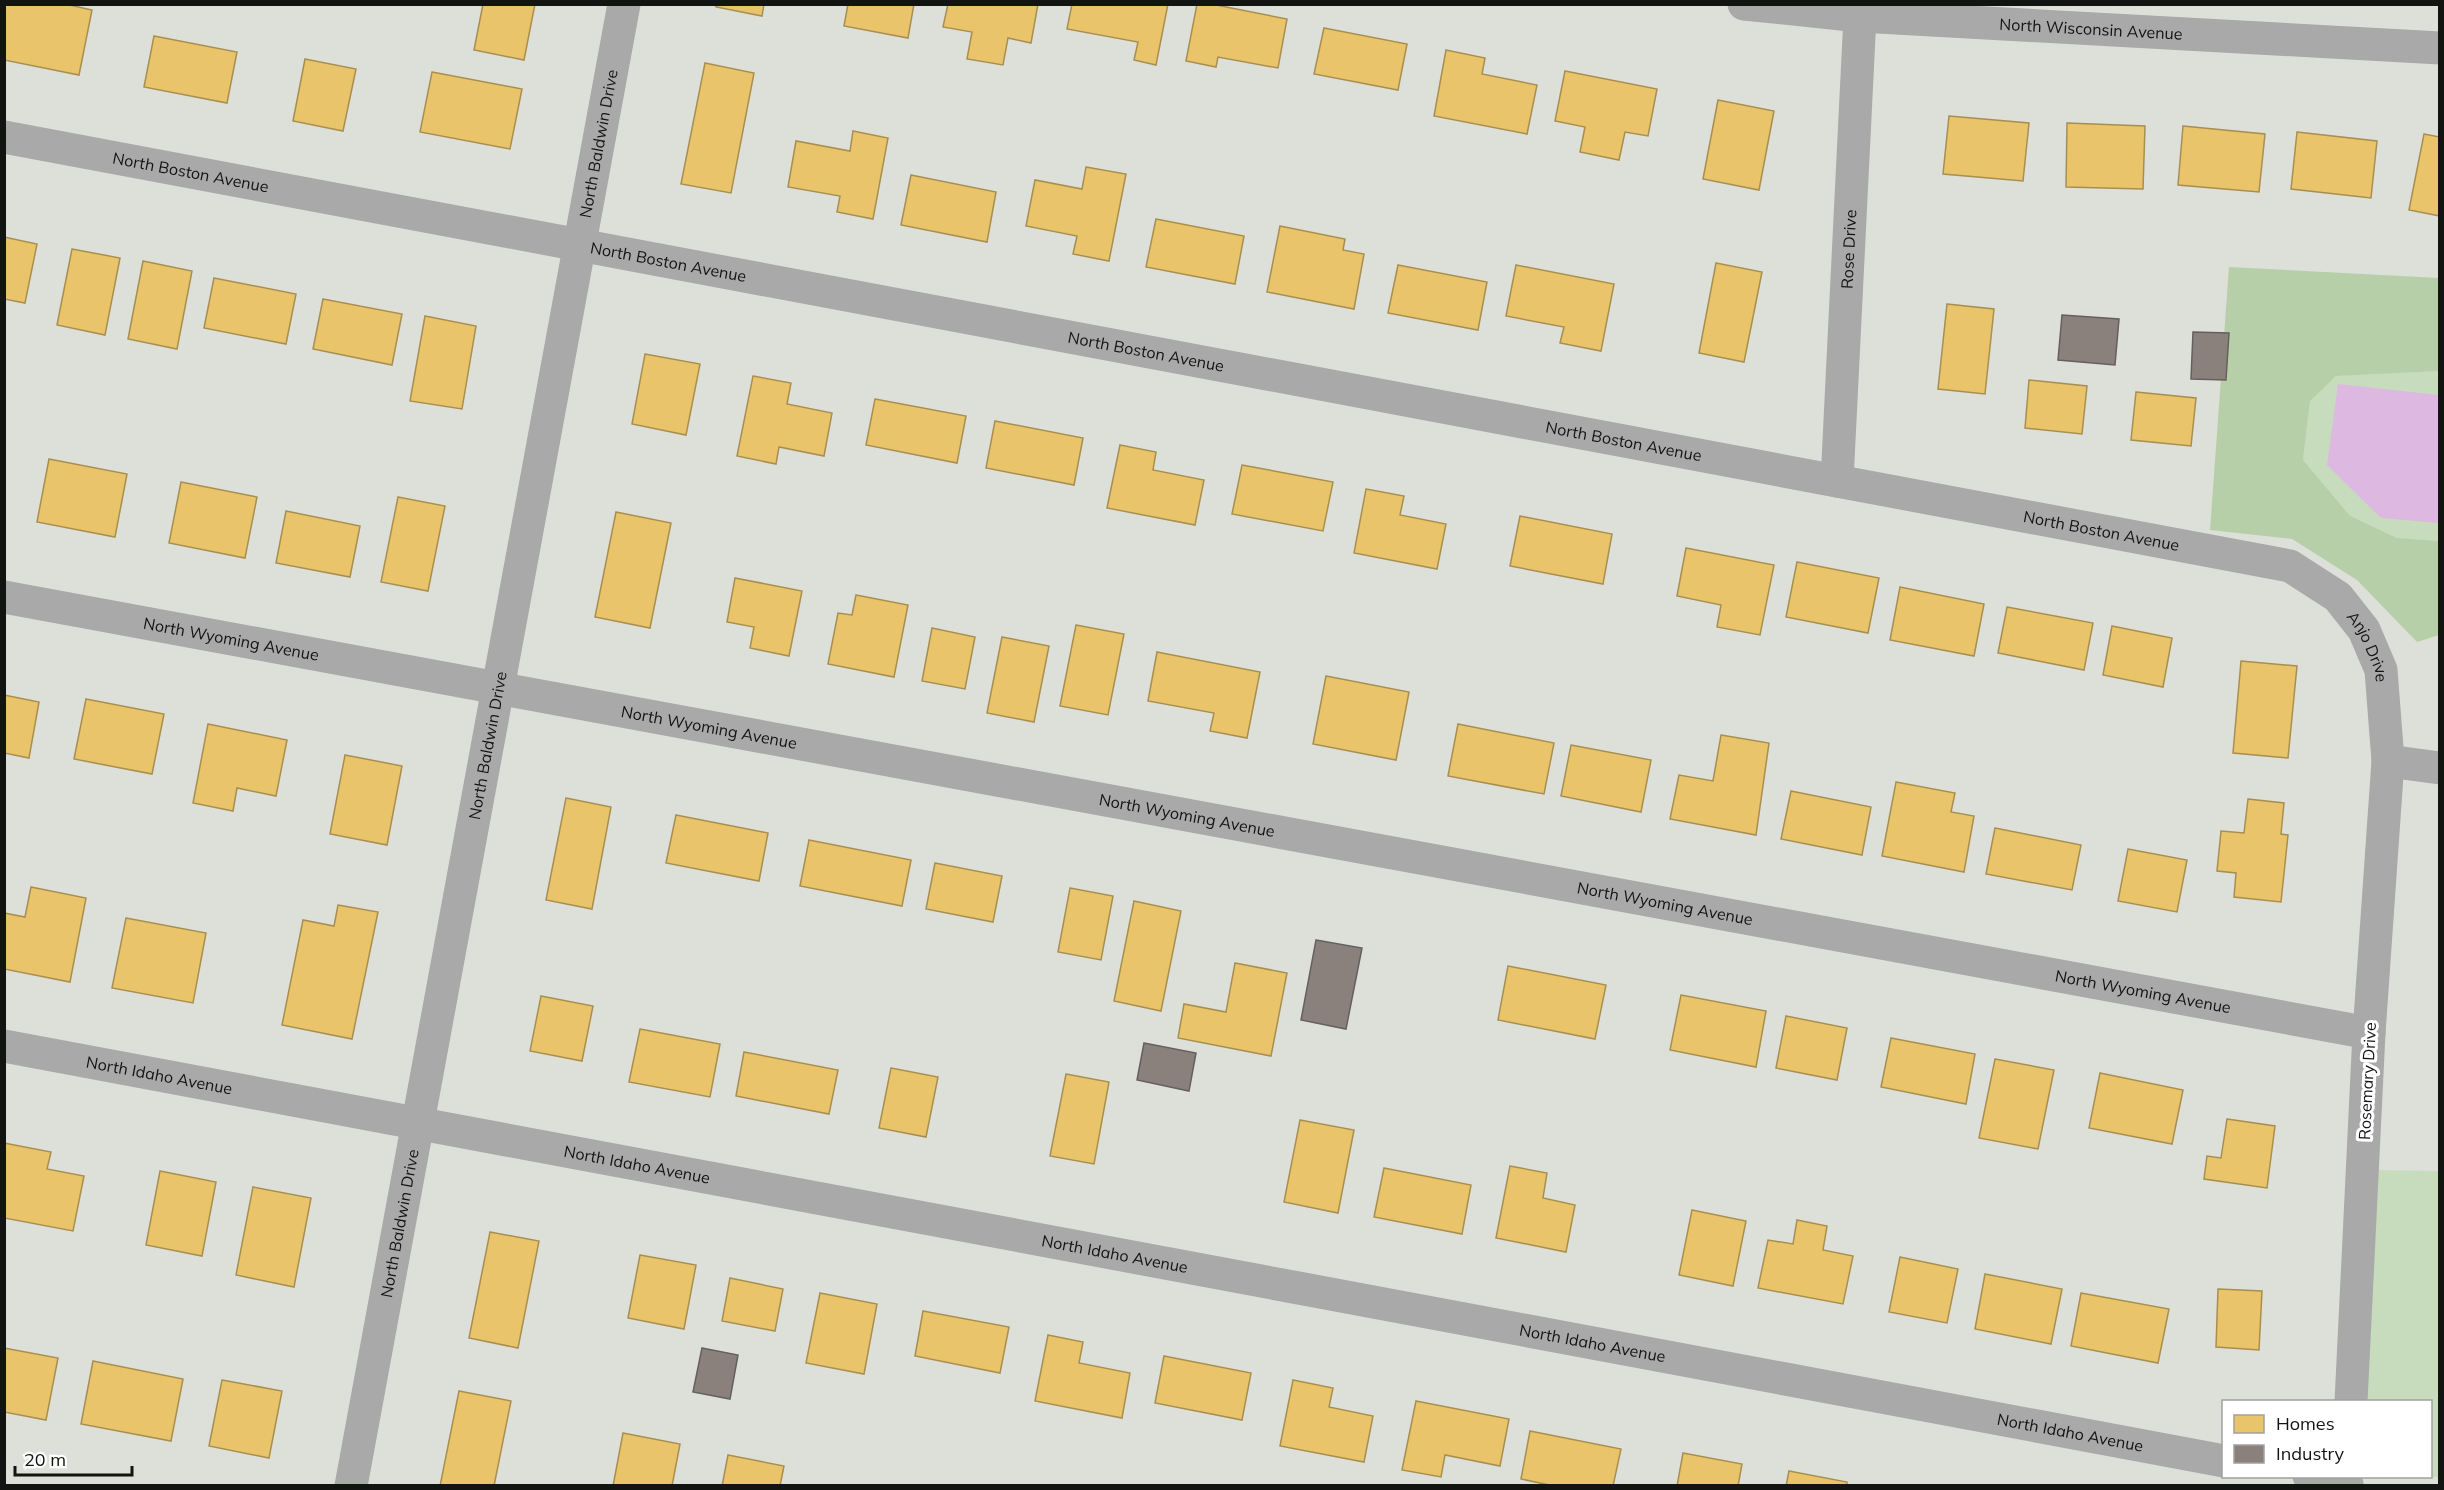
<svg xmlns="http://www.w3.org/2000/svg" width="2444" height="1490" viewBox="0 0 2444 1490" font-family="Mulish,sans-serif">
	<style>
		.green { fill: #c7dcbc }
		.forest { fill: #b6cfa8 }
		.water { fill: #ddb8e0 }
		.homes { fill: #e9c46a; stroke: #a88f4f; stroke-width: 1.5 }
		.industry { fill: #8a817c; stroke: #66605c; stroke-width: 1.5 }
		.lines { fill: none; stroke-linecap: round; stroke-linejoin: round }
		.minor { stroke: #a9a9a9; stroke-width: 33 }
		.labels { text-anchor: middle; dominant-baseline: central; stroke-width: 6; stroke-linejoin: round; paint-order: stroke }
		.street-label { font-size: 16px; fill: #111410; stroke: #fff }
	</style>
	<rect width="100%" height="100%" fill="#dce0d9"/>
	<!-- green -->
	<path class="green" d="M2439,371V541L2397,538L2349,516L2303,460L2310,400L2336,376Z
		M2370,1170L2439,1171V1477H2394L2430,1476V1402H2358Z"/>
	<!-- forest -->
	<path class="forest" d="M2229,267L2439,278V371L2336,376L2310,401L2303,460L2350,516L2397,538L2439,541V635L2417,642L2357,580L2292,539L2210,530Z"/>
	<!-- water -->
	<path class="water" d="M2338,384L2439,395V523L2381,518L2327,465Z"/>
	<!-- homes -->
	<path class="homes" d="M4,4H65L92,10L79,75L4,60Z
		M483,4H535L524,60L474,50Z
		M716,4H764L762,16L716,7Z
		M848,4H914L908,38L844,26Z
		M948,4H1038L1031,43L1008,38L1003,65L967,59L972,32L943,27Z
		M1072,4H1168L1156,65L1134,60L1138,42L1067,29Z
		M1197,4H1211L1287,19L1278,68L1218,57L1216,67L1186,61Z
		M1324,28L1407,44L1398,90L1314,74Z
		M154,36L237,52L227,103L144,87Z
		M1446,50L1485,58L1482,74L1537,85L1527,134L1434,116Z
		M305,59L356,69L343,131L293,121Z
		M705,63L754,73L731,193L681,184Z
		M1565,71L1657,89L1648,136L1625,132L1619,160L1580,152L1585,127L1555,121Z
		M432,72L522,89L510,149L420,132Z
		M1718,100L1774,111L1759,190L1703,179Z
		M1949,116L2029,123L2023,181L1943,174Z
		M2067,123L2145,126L2143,189L2066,187Z
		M2183,126L2265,134L2259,192L2178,185Z
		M853,131L888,138L873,219L837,212L840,196L788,187L796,141L850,151Z
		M2297,132L2377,141L2371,198L2291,189Z
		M2424,134L2440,137V216L2409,210Z
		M1086,167L1126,174L1109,261L1073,254L1077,236L1026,226L1035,180L1082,189Z
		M911,175L996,192L987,242L901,225Z
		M1156,219L1244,236L1235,284L1146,267Z
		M1280,226L1345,239L1343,250L1364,254L1354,309L1267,292Z
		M4,237L37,244L25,303L4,299Z
		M72,249L120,258L105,335L57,325Z
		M143,261L192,271L177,349L128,339Z
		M1716,263L1762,272L1744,362L1699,353Z
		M1398,265L1487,282L1478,330L1388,313Z
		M1516,265L1614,284L1601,351L1560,343L1564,327L1506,316Z
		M214,278L296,294L286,344L204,328Z
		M323,299L402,314L392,365L313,349Z
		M1947,304L1994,309L1985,394L1938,389Z
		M425,316L476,326L462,409L410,401Z
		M645,354L700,364L686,435L632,424Z
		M753,376L791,383L787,404L832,413L824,456L779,447L776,464L737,456Z
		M2029,380L2087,386L2082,434L2025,428Z
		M2136,392L2196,398L2191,446L2131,440Z
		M875,399L966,416L957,463L866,445Z
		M995,421L1083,438L1074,485L986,468Z
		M1120,445L1156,452L1153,470L1204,480L1195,525L1107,508Z
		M49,459L127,474L115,537L37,522Z
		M1242,465L1333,482L1323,531L1232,514Z
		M181,482L257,497L245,558L169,543Z
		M1366,489L1404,496L1400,515L1446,524L1437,569L1354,553Z
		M398,497L445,506L428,591L381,582Z
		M286,511L360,526L350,577L276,563Z
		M616,512L671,523L650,628L595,617Z
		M1520,516L1612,534L1603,584L1510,566Z
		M1686,548L1774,565L1760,635L1717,627L1721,605L1677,596Z
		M1797,562L1879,578L1868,633L1786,617Z
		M735,578L802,591L789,656L750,648L754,627L727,622Z
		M1900,587L1984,604L1974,656L1890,640Z
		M856,595L908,605L894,677L828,664L838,613L852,615Z
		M2007,607L2093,623L2084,670L1998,653Z
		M1076,625L1124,634L1108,715L1060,706Z
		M2112,626L2172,638L2163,687L2103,675Z
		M932,628L975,637L965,689L922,681Z
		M1002,637L1049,646L1034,722L987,713Z
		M1157,652L1260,672L1247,738L1210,731L1214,713L1148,701Z
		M2241,661L2297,666L2288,758L2233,753Z
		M1326,676L1409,692L1396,760L1313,744Z
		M4,695L39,702L29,758L4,753Z
		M86,699L164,714L152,774L74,759Z
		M208,724L287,740L276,796L237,788L233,811L193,803Z
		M1458,724L1554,743L1544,794L1448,776Z
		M1721,735L1769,743L1756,835L1670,819L1679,775L1713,781Z
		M1571,745L1651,760L1641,812L1561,796Z
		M345,755L402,766L387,845L330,834Z
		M1896,782L1955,793L1951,812L1974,816L1964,872L1882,856Z
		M1791,791L1871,807L1862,855L1781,839Z
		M566,798L611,807L592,909L546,900Z
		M2248,799L2284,803L2281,834L2288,835L2281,902L2234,897L2236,873L2217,871L2221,831L2244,833Z
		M676,815L768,833L759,881L666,863Z
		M1995,828L2081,845L2072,890L1986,874Z
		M809,840L911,860L902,906L800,886Z
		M2128,849L2187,860L2177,912L2118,901Z
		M935,863L1002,876L993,922L926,909Z
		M31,887L86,898L70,982L4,969V913L25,917Z
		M1070,888L1113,896L1101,960L1058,952Z
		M1134,901L1181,911L1161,1011L1114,1001Z
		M338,905L378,912L352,1039L282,1025L303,920L334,926Z
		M126,918L206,933L193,1003L112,988Z
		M1235,963L1287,973L1271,1056L1178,1038L1184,1004L1226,1012Z
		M1508,966L1606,985L1595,1039L1498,1020Z
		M1681,995L1766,1011L1756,1067L1670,1050Z
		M541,996L593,1006L582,1061L530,1051Z
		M1786,1016L1847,1028L1837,1080L1776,1068Z
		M640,1029L720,1044L710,1097L629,1082Z
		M1891,1038L1975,1054L1966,1104L1881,1087Z
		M744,1052L838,1070L829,1114L736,1096Z
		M1995,1059L2054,1070L2038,1149L1979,1138Z
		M891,1068L938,1077L926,1137L879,1128Z
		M2100,1073L2183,1090L2172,1144L2089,1128Z
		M1066,1074L1109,1082L1094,1164L1050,1156Z
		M2227,1119L2275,1126L2267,1188L2204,1179L2207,1156L2221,1158Z
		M1300,1120L1354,1130L1338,1213L1284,1202Z
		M4,1143L51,1152L47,1169L84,1176L73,1231L4,1218Z
		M1510,1166L1547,1173L1543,1198L1575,1205L1566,1252L1496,1238Z
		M1384,1168L1471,1185L1462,1234L1374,1217Z
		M160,1171L216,1182L202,1256L146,1245Z
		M253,1187L311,1198L294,1287L236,1275Z
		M1692,1210L1746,1221L1733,1286L1679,1275Z
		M1797,1220L1827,1226L1823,1250L1853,1256L1843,1304L1758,1288L1768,1240L1793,1244Z
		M490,1232L539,1241L518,1348L469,1338Z
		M640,1255L696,1265L684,1329L628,1318Z
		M1900,1257L1958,1269L1947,1323L1889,1312Z
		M1985,1274L2062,1289L2051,1344L1975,1329Z
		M730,1278L783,1289L775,1331L722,1321Z
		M2218,1289L2262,1291L2259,1350L2216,1347Z
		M820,1293L877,1304L864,1374L806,1363Z
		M2081,1293L2169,1309L2158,1363L2071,1346Z
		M923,1311L1009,1327L1000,1373L915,1356Z
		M1048,1335L1083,1342L1079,1363L1130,1373L1122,1418L1035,1401Z
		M4,1348L58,1358L46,1420L4,1412Z
		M1164,1356L1251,1373L1242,1420L1155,1403Z
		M93,1361L183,1379L171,1441L81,1424Z
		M222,1380L282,1391L269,1458L209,1446Z
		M1293,1380L1333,1388L1329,1407L1373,1416L1364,1462L1280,1446Z
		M459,1391L511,1401L494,1486H440Z
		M1416,1401L1509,1419L1500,1466L1445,1455L1441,1477L1402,1470Z
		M1530,1431L1621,1449L1613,1486H1554L1521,1479Z
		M623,1433L680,1444L672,1486H613Z
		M1683,1453L1742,1464L1738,1486H1677Z
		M728,1455L784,1466L780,1486H722Z
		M1789,1471L1847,1482V1486H1786Z"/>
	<!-- industry -->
	<path class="industry" d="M2062,315L2119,319L2115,365L2058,360Z
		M2193,332L2229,333L2226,380L2191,379Z
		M1316,940L1362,948L1346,1029L1301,1020Z
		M1144,1043L1196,1053L1189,1091L1137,1080Z
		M702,1348L738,1355L730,1399L693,1392Z"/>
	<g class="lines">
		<!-- minor -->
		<g class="minor">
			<path id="s1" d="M1744,4L1860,16L2440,48"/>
			<path id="s2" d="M4,137L2290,566L2338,597L2364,630L2381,670L2388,761L2369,1033L2351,1402"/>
			<path id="s3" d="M1837,481L1860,16"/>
			<path id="s4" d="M4,597L2369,1033"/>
			<path d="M2388,761L2440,768"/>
			<path id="s5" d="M4,1046L2224,1461"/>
			<path d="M2309,1476L2347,1484"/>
			<path id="s6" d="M351,1486L624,4"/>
		</g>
	</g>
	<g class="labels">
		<!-- street labels -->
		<g class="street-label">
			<text stroke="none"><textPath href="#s1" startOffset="348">North Wisconsin Avenue</textPath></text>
			<text stroke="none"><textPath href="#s6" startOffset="1365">North Baldwin Drive</textPath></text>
			<text stroke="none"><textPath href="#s2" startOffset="190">North Boston Avenue</textPath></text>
			<text stroke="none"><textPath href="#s3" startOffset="232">Rose Drive</textPath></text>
			<text stroke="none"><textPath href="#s2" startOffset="676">North Boston Avenue</textPath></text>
			<text stroke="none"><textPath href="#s2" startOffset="1162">North Boston Avenue</textPath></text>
			<text stroke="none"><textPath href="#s2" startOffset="1648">North Boston Avenue</textPath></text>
			<text stroke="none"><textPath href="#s2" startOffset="2134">North Boston Avenue</textPath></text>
			<text stroke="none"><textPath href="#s4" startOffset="231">North Wyoming Avenue</textPath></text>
			<text stroke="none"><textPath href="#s2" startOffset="2442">Anjo Drive</textPath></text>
			<text stroke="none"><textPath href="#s4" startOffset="717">North Wyoming Avenue</textPath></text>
			<text stroke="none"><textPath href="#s6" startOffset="753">North Baldwin Drive</textPath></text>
			<text stroke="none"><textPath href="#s4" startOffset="1203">North Wyoming Avenue</textPath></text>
			<text stroke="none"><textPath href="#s4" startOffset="1689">North Wyoming Avenue</textPath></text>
			<text stroke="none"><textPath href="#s4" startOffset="2175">North Wyoming Avenue</textPath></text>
			<text stroke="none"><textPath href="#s5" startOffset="158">North Idaho Avenue</textPath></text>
			<text transform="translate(2367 1081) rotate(-87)">Rosemary Drive</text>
			<text stroke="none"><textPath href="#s5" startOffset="644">North Idaho Avenue</textPath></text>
			<text stroke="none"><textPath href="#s6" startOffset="267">North Baldwin Drive</textPath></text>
			<text stroke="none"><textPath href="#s5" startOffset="1130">North Idaho Avenue</textPath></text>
			<text stroke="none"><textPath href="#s5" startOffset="1616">North Idaho Avenue</textPath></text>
			<text stroke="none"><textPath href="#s5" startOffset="2102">North Idaho Avenue</textPath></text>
		</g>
	</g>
	<!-- border -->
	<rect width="2444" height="1490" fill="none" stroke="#111410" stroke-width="12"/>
	<!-- legend -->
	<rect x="2222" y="1400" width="210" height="78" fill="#ffffff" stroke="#a0a19f" stroke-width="1.5"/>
	<rect x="2234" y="1415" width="30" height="18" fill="#e9c46a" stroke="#a0a19f" stroke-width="1.5"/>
	<text x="2276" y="1430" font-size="18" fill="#111410">Homes</text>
	<rect x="2234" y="1445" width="30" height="18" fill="#8a817c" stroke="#a0a19f" stroke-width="1.5"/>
	<text x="2276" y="1460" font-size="18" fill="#111410">Industry</text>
	<!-- scale -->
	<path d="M15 1466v9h117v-9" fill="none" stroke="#111410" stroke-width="3"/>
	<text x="24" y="1466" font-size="18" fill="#111410" stroke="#ffffff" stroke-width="4.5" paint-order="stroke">20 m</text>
</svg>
